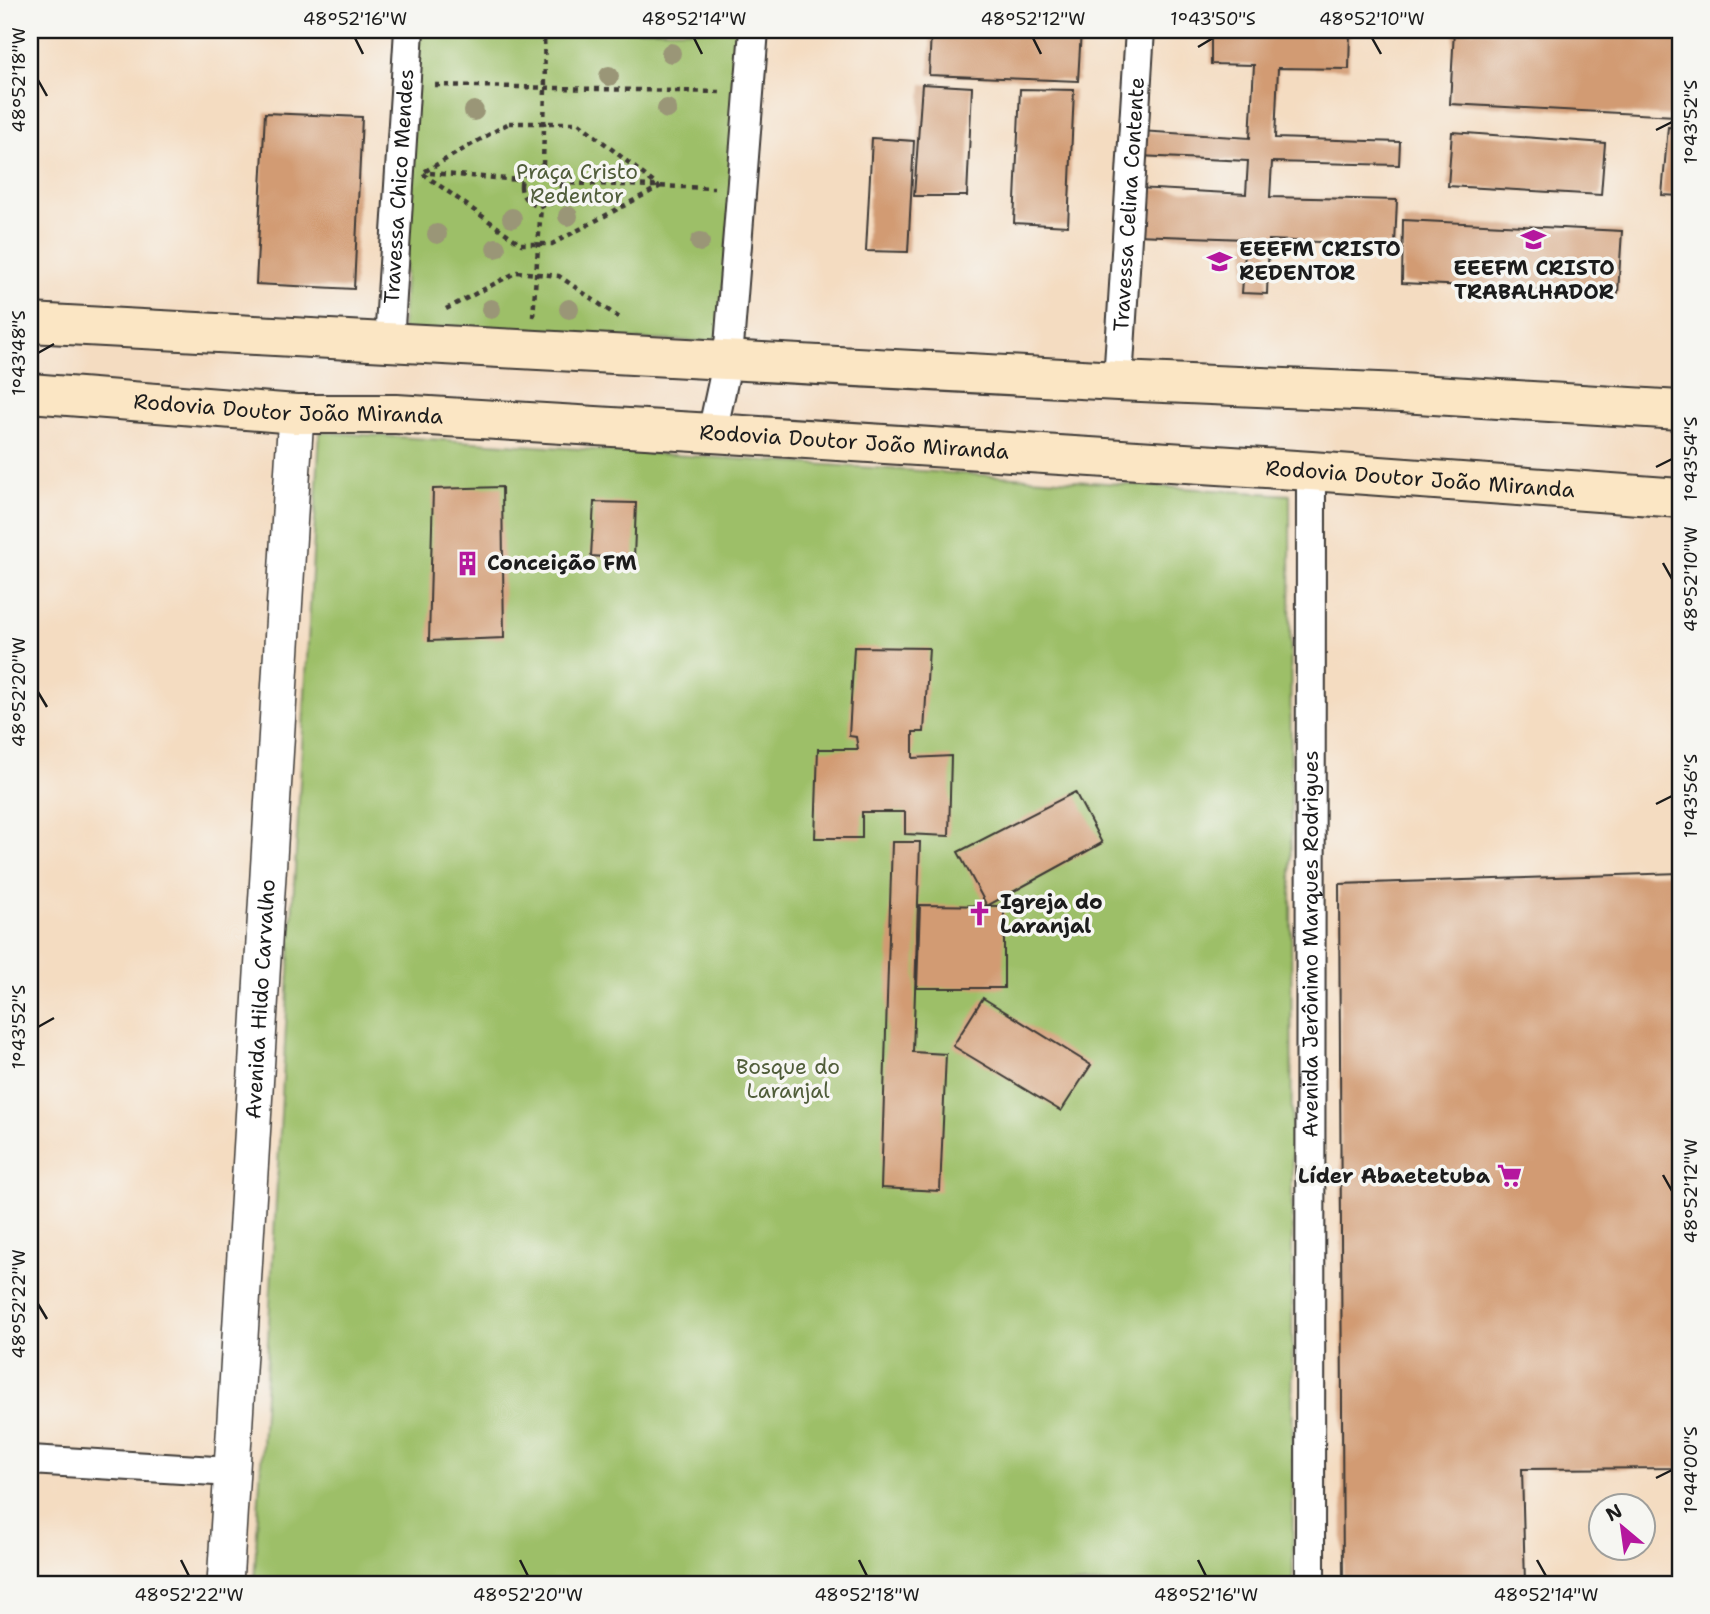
<svg xmlns="http://www.w3.org/2000/svg" width="1710" height="1614" viewBox="0 0 1710 1614" font-family="'Shantell Sans',sans-serif">
	<style>
		.green { fill: #9dbf68; stroke: #5c6e42; stroke-width: 2 }
		.building { fill: #d29b73 }
		.lines { fill: none; stroke-linecap: round; stroke-linejoin: round }
		.minor-casing { stroke: #3c3935; stroke-width: 32 }
		.tertiary-casing { stroke: #3c3935; stroke-width: 38 }
		.secondary-casing { stroke: #3c3935; stroke-width: 42 }
		.path { stroke: #3c3935; stroke-width: 4.5; stroke-dasharray: 5 5; stroke-linecap: butt }
		.minor { stroke: #fff; stroke-width: 28 }
		.tertiary { stroke: #fff; stroke-width: 35 }
		.secondary { stroke: #fbe6c4; stroke-width: 38 }
		.tree { fill: #9a9677 }
		.ticks { fill: none; stroke: #1c1c1c; stroke-width: 2.5 }
		.labels { text-anchor: middle; dominant-baseline: central; stroke-width: 7; stroke-linejoin: round; paint-order: stroke }
		.park-label { font-size: 21px; fill: #505d3a; stroke: #f6f6f2 }
		.street-label { font-size: 21px; fill: #1c1c1c; stroke: #f6f6f2 }
		.poi-label { font-size: 21px; font-weight: bold; fill: #1c1c1c; stroke: #f6f6f2; text-anchor: start }
		.neatline { fill: none; stroke: #1c1c1c; stroke-width: 2.5 }
		.ticks-label { font-size: 18px; text-anchor: middle; fill: #1c1c1c }
	</style>
	<rect width="100%" height="100%" fill="#f6f6f2"/>
	<filter id="ink" filterUnits="userSpaceOnUse"><feTurbulence type="fractalNoise" baseFrequency=".0143" numOctaves="2"/><feDisplacementMap in="SourceGraphic" scale="14" xChannelSelector="R" yChannelSelector="G"/><feConvolveMatrix kernelMatrix="1 2 1 2 8 2 1 2 1" color-interpolation-filters="sRGB"/></filter>
	<filter id="wash" filterUnits="userSpaceOnUse"><feTurbulence type="fractalNoise" baseFrequency=".00686" numOctaves="4" result="noise"/><feDisplacementMap in="SourceGraphic" scale="28" xChannelSelector="R" yChannelSelector="G"/><feGaussianBlur stdDeviation="1.57" result="paint"/><feColorMatrix in="noise" values="0 0 0 0 0 0 0 0 0 0 0 0 0 0 0 0 0 1.4 0 .05"/><feComposite in="paint" operator="in"/></filter>
	<g filter="url(#wash)">
		<rect width="100%" height="100%" fill="#f4dcc1"/>
		<!-- green -->
		<path class="green" d="M418,30H745L719,342L402,333Z
			M320,432L1290,495L1293,1584H254Z"/>
		<g id="blocks">
			<!-- building -->
			<path class="building" d="M931,30H1081L1078,81L929,75Z
				M1211,30H1350L1349,69L1278,68L1275,138L1400,142L1399,165L1272,162L1270,197L1397,200L1395,245L1269,240L1267,294L1242,293L1246,239L1136,235L1137,188L1246,194L1248,161L1139,156L1140,131L1250,138L1254,65L1211,64Z
				M1454,30L1677,38L1675,116L1450,104Z
				M922,84L972,87L967,196H914Z
				M1020,89L1074,90L1068,226L1014,223Z
				M265,113L362,117L354,289L256,284Z
				M1668,127L1680,128V196L1662,195Z
				M1452,132L1605,143L1601,195L1448,186Z
				M872,138L914,141L908,252L866,251Z
				M1403,220L1622,231L1618,293L1402,283Z
				M502,487L504,638L429,641L433,489Z
				M594,502L636,503L634,559L591,556Z
				M854,647L929,648L924,732H913V758L951,756L949,836L905,834V812H862V838H815L818,749H858L856,737L849,736Z
				M1075,792L1102,843L987,906L958,852Z
				M892,842H920L913,1052L946,1054L940,1191L881,1188Z
				M1680,873V1468L1522,1469L1525,1584H1343L1339,884Z
				M920,905L1004,906V988H917Z
				M983,998L1091,1065L1061,1111L953,1046Z"/>
		</g>
	</g>
	<g filter="url(#ink)">
		<use href="#blocks" fill-opacity="0" stroke="#3c3935" stroke-width="2"/>
		<g class="lines">
			<defs>
				<g id="minor">
					<path id="s1" d="M389,342L409,30"/>
					<path id="s2" d="M1118,381L1140,30"/>
					<path d="M712,433L728,359L754,30"/>
					<path d="M30,1460L232,1472"/>
					<path id="s3" d="M1310,1584L1311,471"/>
				</g>
				<g id="tertiary">
					<path id="s4" d="M225,1584L296,414"/>
				</g>
				<g id="secondary">
					<path d="M30,323L1118,381L1401,393L1680,410"/>
					<path id="s5" d="M30,393L296,414H396L712,433L1311,471L1680,498"/>
				</g>
			</defs>
			<!-- minor casing -->
			<use href="#minor" class="minor-casing"/>
			<!-- tertiary casing -->
			<use href="#tertiary" class="tertiary-casing"/>
			<!-- secondary casing -->
			<use href="#secondary" class="secondary-casing"/>
			<!-- path -->
			<path class="path" d="M435,85L720,92
				M509,123H579L659,187L552,244H521L422,173Z
				M543,165L545,88L544,30
				M521 186a20 20 0 1 1 40 0a20 20 0 1 1-40 0Z
				M430,173L521,180
				M561,183L714,188
				M446,309L517,272L559,276L621,319
				M533,317L541,206"/>
			<!-- minor -->
			<use href="#minor" class="minor"/>
			<!-- tertiary -->
			<use href="#tertiary" class="tertiary"/>
			<!-- secondary -->
			<use href="#secondary" class="secondary"/>
		</g>
		<!-- trees -->
		<g class="tree">
			<circle cx="671" cy="53" r="10"/>
			<circle cx="609" cy="76" r="10"/>
			<circle cx="667" cy="109" r="10"/>
			<circle cx="474" cy="111" r="10"/>
			<circle cx="568" cy="216" r="10"/>
			<circle cx="512" cy="218" r="10"/>
			<circle cx="437" cy="234" r="10"/>
			<circle cx="700" cy="242" r="10"/>
			<circle cx="496" cy="248" r="10"/>
			<circle cx="491" cy="309" r="10"/>
			<circle cx="569" cy="309" r="10"/>
		</g>
	</g>
	<!-- ticks -->
	<path class="ticks" d="M355,38L363,54M694,38L702,54M1033,38L1041,54M1372,38L1381,54M1198,47L1213,38M38,80L47,96M1656,130L1672,122M38,353L54,344M1656,467L1672,459M1663,563L1672,579M38,692L47,707M1656,804L1672,796M38,1027L54,1018M1663,1175L1672,1191M38,1304L47,1319M1656,1478L1672,1470M181,1560L189,1576M520,1560L528,1576M859,1560L867,1576M1198,1560L1206,1576M1537,1560L1546,1576"/>
	<!-- icons -->
	<defs>
		<symbol id="school-bare" viewBox="-9 -9 18 18"><path d="M0-5L7-2L0 1L-7-2ZM-4 1L0 2.5L4 1V4Q0 6-4 4Z" fill="#b5179e" stroke="#f6f6f2" stroke-width="2.5" paint-order="stroke"/></symbol>
		<symbol id="building-bare" viewBox="-9 -9 18 18"><path d="M-4-6H4V6H1V3H-1V6H-4ZM-2.5-4.3h1.7v1.8h-1.7ZM.8-4.3h1.7v1.8H.8ZM-2.5-1h1.7V.8h-1.7ZM.8-1h1.7V.8H.8Z" fill="#b5179e" stroke="#f6f6f2" stroke-width="2.5" paint-order="stroke"/></symbol>
		<symbol id="church-bare" viewBox="-9 -9 18 18"><path d="M-1.2-6h2.4v3.5h3.3v2.4h-3.3V6h-2.4V-.1h-3.3v-2.4h3.3Z" fill="#b5179e" stroke="#f6f6f2" stroke-width="2.5" paint-order="stroke"/></symbol>
		<symbol id="supermarket-bare" viewBox="-9 -9 18 18"><path d="M-6-5.5h2.5l.6 2H6L4.5 2H-2.5L-4.4-4H-6ZM-1.5 3.2a1.3 1.3 0 1 0 .1 0ZM3 3.2a1.3 1.3 0 1 0 .1 0Z" fill="#b5179e" stroke="#f6f6f2" stroke-width="2.5" paint-order="stroke"/></symbol>
	</defs>
	<g fill-rule="evenodd">
		<use href="#school-bare" x="1516" y="222" width="35" height="35"/>
		<use href="#school-bare" x="1202" y="244" width="35" height="35"/>
		<use href="#building-bare" x="450" y="546" width="35" height="35"/>
		<use href="#church-bare" x="962" y="896" width="35" height="35"/>
		<use href="#supermarket-bare" x="1492" y="1158" width="35" height="35"/>
	</g>
	<g class="labels">
		<!-- park labels -->
		<g class="park-label">
			<text x="577" y="172">Praça Cristo<tspan x="577" dy="24">Redentor</tspan></text>
			<text x="788" y="1067">Bosque do<tspan x="788" dy="24">Laranjal</tspan></text>
		</g>
		<!-- street labels -->
		<g class="street-label">
			<text stroke="none"><textPath href="#s1" startOffset="156">Travessa Chico Mendes</textPath></text>
			<text stroke="none"><textPath href="#s2" startOffset="177">Travessa Celina Contente</textPath></text>
			<text stroke="none"><textPath href="#s5" startOffset="259">Rodovia Doutor João Miranda</textPath></text>
			<text stroke="none"><textPath href="#s5" startOffset="826">Rodovia Doutor João Miranda</textPath></text>
			<text stroke="none"><textPath href="#s5" startOffset="1393">Rodovia Doutor João Miranda</textPath></text>
			<text stroke="none"><textPath href="#s3" startOffset="640">Avenida Jerônimo Marques Rodrigues</textPath></text>
			<text stroke="none"><textPath href="#s4" startOffset="586">Avenida Hildo Carvalho</textPath></text>
		</g>
		<!-- poi labels -->
		<g class="poi-label">
			<text x="1239" y="249">EEEFM CRISTO<tspan x="1239" dy="24">REDENTOR</tspan></text>
			<text x="1534" y="268" text-anchor="middle">EEEFM CRISTO<tspan x="1534" dy="24">TRABALHADOR</tspan></text>
			<text x="487" y="563">Conceição FM</text>
			<text x="1000" y="902">Igreja do<tspan x="1000" dy="24">Laranjal</tspan></text>
			<text x="1490" y="1176" text-anchor="end">Líder Abaetetuba</text>
		</g>
	</g>
	<!-- margin -->
	<rect width="1710" height="1614" fill="none" stroke="#f6f6f2" stroke-width="77"/>
	<!-- north arrow -->
	<g transform="translate(1622 1527) rotate(331)"><circle r="33" fill="#f6f6f2" stroke="#9f9f9c" stroke-width="2"/>
	<path d="M0-5L12 26L0 18L-12 26Z" fill="#b5179e"/>
	<text y="-10" font-size="19" font-weight="bold" text-anchor="middle" fill="#1c1c1c">N</text>
	</g>
	<rect x="38" y="38" width="1634" height="1538" class="neatline"/>
	<g class="ticks-label">
		<text x="355" y="25">48°52'16"W</text>
		<text x="694" y="25">48°52'14"W</text>
		<text x="1033" y="25">48°52'12"W</text>
		<text x="1213" y="25">1°43'50"S</text>
		<text x="1372" y="25">48°52'10"W</text>
		<text transform="translate(19 80) rotate(-90)" y="6">48°52'18"W</text>
		<text transform="translate(1691 122) rotate(-90)" y="6">1°43'52"S</text>
		<text transform="translate(19 353) rotate(-90)" y="6">1°43'48"S</text>
		<text transform="translate(1691 459) rotate(-90)" y="6">1°43'54"S</text>
		<text transform="translate(1691 579) rotate(-90)" y="6">48°52'10"W</text>
		<text transform="translate(19 692) rotate(-90)" y="6">48°52'20"W</text>
		<text transform="translate(1691 796) rotate(-90)" y="6">1°43'56"S</text>
		<text transform="translate(19 1027) rotate(-90)" y="6">1°43'52"S</text>
		<text transform="translate(1691 1191) rotate(-90)" y="6">48°52'12"W</text>
		<text transform="translate(19 1304) rotate(-90)" y="6">48°52'22"W</text>
		<text transform="translate(1691 1470) rotate(-90)" y="6">1°44'00"S</text>
		<text x="189" y="1601">48°52'22"W</text>
		<text x="528" y="1601">48°52'20"W</text>
		<text x="867" y="1601">48°52'18"W</text>
		<text x="1206" y="1601">48°52'16"W</text>
		<text x="1546" y="1601">48°52'14"W</text>
	</g>
</svg>
